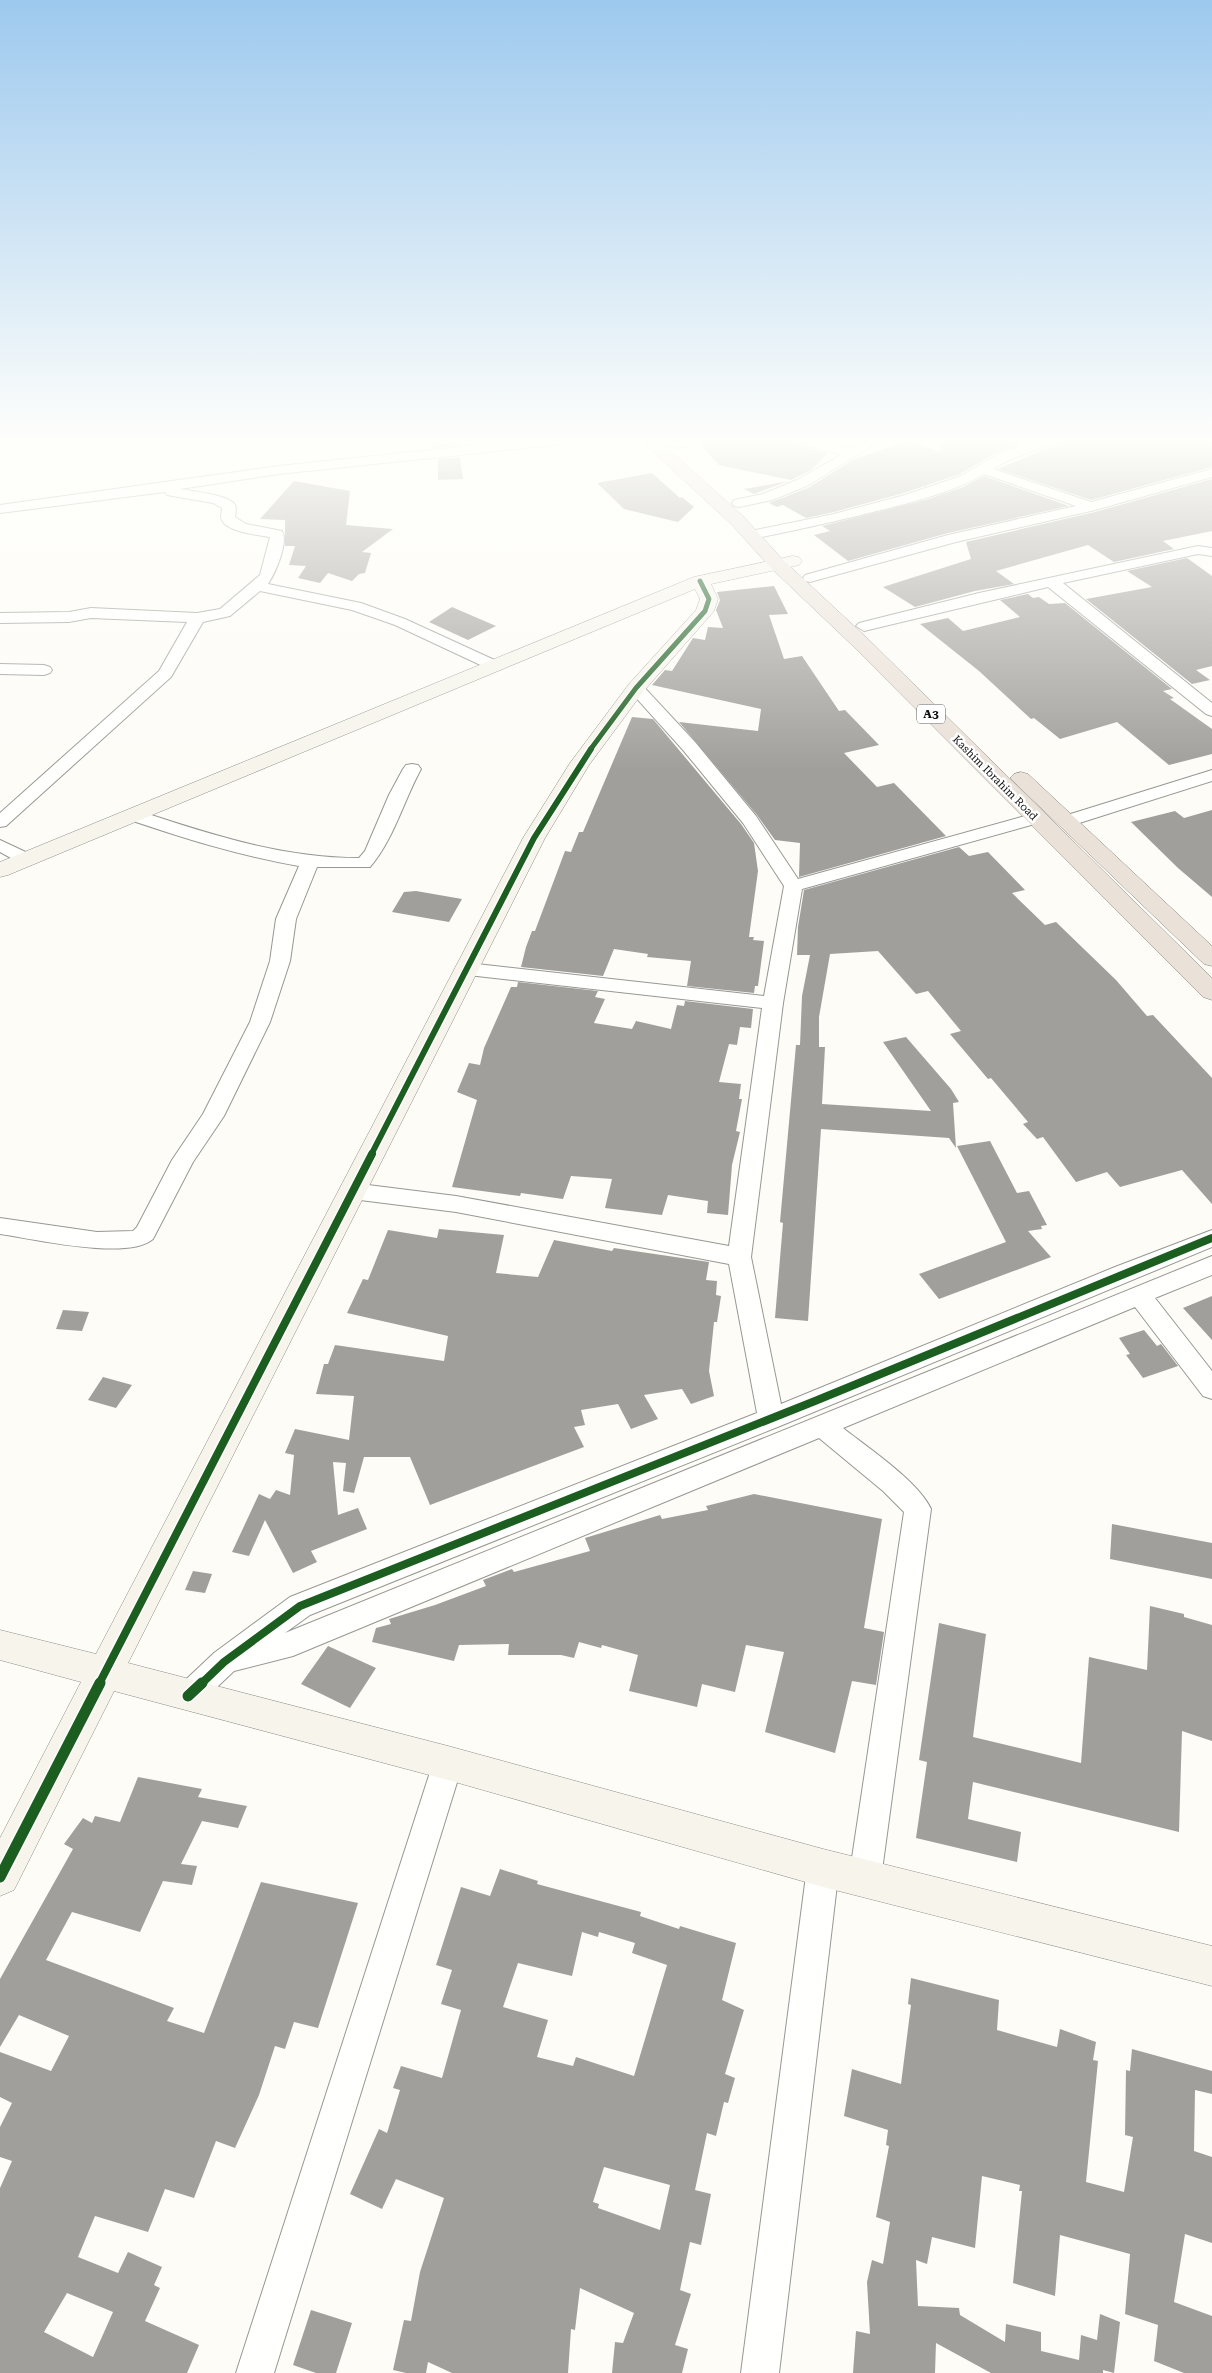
<svg xmlns="http://www.w3.org/2000/svg" width="1212" height="2373" viewBox="0 0 1212 2373" font-family="'Roboto Serif',serif">
	<style>
		.building { fill: #a19f9c; fill-rule: evenodd }
		.lines { fill: none; stroke-linecap: round; stroke-linejoin: round }
		.street-casing { stroke: #979795; stroke-width: 2 }
		.secondary-casing { stroke: #8e8d8b; stroke-width: 1 }
		.highway-casing { stroke: #858482; stroke-width: 1 }
		.street { fill: #fffffe; fill-rule: evenodd }
		.secondary { fill: #f6f4eb; fill-rule: evenodd }
		.highway { fill: #eae1d8; fill-rule: evenodd }
		.cycleway-far3-casing { stroke: #fff; stroke-width: 7 }
		.cycleway-far2-casing { stroke: #fff; stroke-width: 9 }
		.cycleway-far1-casing { stroke: #fff; stroke-width: 11 }
		.cycleway-casing { stroke: #fff; stroke-width: 14 }
		.cycleway-far3 { stroke: #1b5e20; stroke-width: 5 }
		.cycleway-far2 { stroke: #1b5e20; stroke-width: 6 }
		.cycleway-far1 { stroke: #1b5e20; stroke-width: 8 }
		.cycleway { stroke: #1b5e20; stroke-width: 11 }
		.labels { text-anchor: middle; dominant-baseline: central; stroke-width: 5; stroke-linejoin: round; paint-order: stroke }
		.far-street-label { font-size: 11px; fill: #111; stroke: #fff }
		.shield { fill: #fff; stroke: #585858; stroke-width: 1 }
		.shield-label { font-size: 12px; font-weight: bold; fill: #111 }
	</style>
	<rect width="100%" height="100%" fill="#fdfcf7"/>
	<!-- building -->
	<path class="building" d="M430,439H456L459,445L434,448Z
		M700,439H794L796,444L828,453L811,470L791,480L719,465L698,442Z
		M942,439H1034L996,453L960,474L904,493L834,512L806,518L783,505L777,507L769,503L808,488L853,460L907,440L940,452Z
		M1059,439H1212V467L1091,500L998,469L1057,444Z
		M460,457L463,479L438,480V459Z
		M652,473L680,498L682,497L694,507L678,522L624,509L597,483Z
		M984,476L1069,506L948,533L848,561L814,535L830,531L822,526L929,499L963,487Z
		M1212,479V531L1163,541L1174,549L1114,562L1088,545L996,571L1014,584L975,591L915,607L883,587L971,559L966,542L1095,512Z
		M294,481L350,491L346,525L393,529L362,552L371,553L365,573L359,574L352,581L328,573L320,583L298,578L306,566L289,565L295,546H285V520L260,519Z
		M789,481L754,494L744,489Z
		M1187,558L1212,576V666L1196,670L1210,680L1192,684L1086,599L1152,587L1127,571Z
		M774,586L788,614L769,615L784,659L802,656L839,711L845,710L879,745L844,753L877,787L894,783L946,836L799,877L800,843L775,840L757,815L679,722L758,731L761,709L652,685L665,670L672,671L693,638L705,640L708,627L723,628L716,610L720,600L717,592Z
		M1028,594L1033,598L1039,597L1049,604L1065,603L1172,689L1163,691L1174,698L1170,699L1212,729V754L1169,765L1117,722L1060,739L1034,718L1031,719L979,671L920,624L948,618L963,631L1020,617L1000,600Z
		M452,607L496,626L468,640L429,622Z
		M632,717L653,719L741,824L754,843L758,871L749,937H754L753,940L764,941L758,986H755L754,993L687,986L691,961L647,957L648,954L614,949L603,976L521,967L526,947L532,931H535L565,851L571,852L579,832H583Z
		M1212,810V897L1178,868L1131,822L1175,811L1184,818Z
		M959,847L969,856L988,852L1025,890L1012,893L1045,925L1056,922L1116,980L1147,1016L1153,1015L1212,1078V1204L1182,1170L1120,1187L1107,1172L1076,1182L1043,1137L1037,1139L1023,1124L1028,1122L991,1078L988,1079L950,1034L961,1031L928,991L916,994L878,951L830,954L819,1017V1047H825L822,1104L931,1111L883,1042L906,1037L951,1089L959,1102L953,1103L956,1148L949,1138L821,1129L808,1321L775,1318L783,1223L780,1222L796,1045H800L802,996L810,955H797L798,927L804,890Z
		M416,891L462,899L449,922L392,912L404,892Z
		M518,982L598,991L595,997L605,999L594,1023L632,1029L636,1021L671,1029L677,1005L684,1006L685,1001L753,1009L751,1028L740,1027L737,1045L729,1044L719,1082L741,1084L739,1099H742L736,1131L740,1132L732,1165L728,1215L707,1213L708,1201L668,1195L662,1215L605,1208L612,1179L571,1176L563,1199L521,1193L520,1196L452,1187L477,1100L457,1092L469,1063L480,1065L484,1048L511,987H517Z
		M990,1141L1017,1193L1029,1191L1047,1225L1041,1226L1042,1229L1028,1231L1051,1257L939,1299L919,1274L1006,1242L957,1146Z
		M439,1229L504,1235L496,1273L538,1277L554,1240L612,1251L614,1248L709,1262L706,1280L717,1281L716,1295L721,1296L717,1322H714L709,1371L714,1396L691,1404L682,1389L644,1395L658,1419L631,1429L618,1404L581,1410L585,1425L574,1427L584,1447L430,1505L410,1457H364L354,1493L343,1491L346,1463L333,1462L338,1515L358,1508L367,1529L311,1551L317,1562L293,1573L265,1520L249,1556L232,1552L259,1494L270,1499L276,1490L290,1495L294,1455L285,1453L295,1429L349,1440L354,1396L316,1394L324,1364H328L335,1345L444,1361L448,1336L347,1313L363,1279L368,1280L388,1230L437,1238Z
		M1212,1296V1340L1183,1308Z
		M63,1310L89,1312L82,1331L56,1329Z
		M1144,1330L1157,1346L1161,1344L1178,1366L1143,1378L1126,1355L1130,1354L1119,1338Z
		M103,1377L132,1385L116,1408L88,1400Z
		M754,1494L882,1519L864,1628L884,1632L876,1685L852,1681L835,1753L765,1732L784,1652L746,1645L735,1692L702,1684L697,1707L629,1691L638,1655L602,1645L601,1648L579,1642L574,1658L561,1655H508L509,1644L459,1645L454,1661L372,1642L376,1628L391,1624L389,1619L435,1605L486,1586L483,1580L512,1569L514,1572L590,1551L585,1538L660,1515L662,1519L708,1510L706,1506Z
		M1112,1524L1212,1543V1579L1110,1559Z
		M193,1571L212,1574L205,1593L185,1590Z
		M1150,1606L1184,1614V1617L1212,1625V1741L1182,1731L1179,1832L973,1782L968,1819L1021,1832L1017,1862L916,1838L927,1762L919,1760L939,1623L986,1634L973,1737L1081,1763L1089,1657L1147,1670Z
		M328,1646L376,1668L350,1708L301,1684Z
		M138,1777L202,1789L198,1797L247,1806L238,1828L202,1821L181,1864L197,1866L192,1885L163,1881L140,1932L72,1912L46,1960L174,2008L167,2021L204,2033L261,1882L358,1903L318,2028L294,2022L285,2049L275,2046L259,2095L235,2148L216,2141L194,2198L165,2189L148,2232L95,2216L78,2257L118,2273L128,2252L162,2267L154,2285L160,2288L145,2321L199,2345L187,2373H0V2188L12,2161L0,2157V2127L12,2103L0,2097V2052L51,2071L69,2036L19,2015L0,2047V1979L73,1849L64,1844L83,1818L92,1823L95,1816L120,1822ZM67,2293L113,2312L93,2357L44,2332Z
		M500,1869L538,1881L537,1884L641,1912L640,1916L679,1929L680,1926L736,1943L722,2000L744,2010L725,2074L735,2078L728,2103L724,2102L716,2136L707,2133L695,2190L711,2194L701,2245L690,2242L680,2290L691,2294L675,2345L688,2349L682,2373H612L615,2342L623,2343L634,2313L580,2288L575,2330L571,2329L568,2373H452L428,2362L426,2373H406L393,2370L404,2320L411,2321L420,2272L444,2198L396,2179L382,2209L350,2194L379,2129L387,2133L400,2090L393,2088L401,2066L442,2078L461,2010L441,2004L452,1970L436,1965L461,1887L490,1896ZM582,1932L598,1937L599,1932L635,1943L632,1953L667,1965L634,2076L576,2057L573,2066L537,2057L548,2020L503,2007L518,1963L572,1976ZM604,2167L670,2185L660,2230L598,2208L599,2204L593,2202Z
		M911,1978L999,2000L997,2030L1057,2047L1060,2029L1096,2042L1093,2060L1098,2061L1086,2182L1124,2192L1133,2137L1125,2135L1126,2070L1130,2071L1132,2049L1212,2071V2094L1195,2090L1194,2151L1212,2157V2243L1185,2234L1174,2302L1212,2316V2373H1184L1154,2361L1158,2325L1125,2314L1130,2254L1060,2235L1055,2296L1013,2283L1022,2191H1019L1020,2185L982,2176L975,2248L932,2237L927,2264L916,2260L918,2306L959,2308L960,2315L1005,2342L1006,2324L1041,2332V2351L1079,2360L1081,2335L1097,2340L1100,2314L1120,2322L1114,2373L1103,2370V2373H991L936,2343L935,2373H853L856,2331L870,2334L867,2282L872,2260L883,2264L890,2222L876,2217L889,2146L886,2145L888,2130L844,2116L852,2069L901,2084L911,2005L908,2004Z
		M311,2310L352,2323L336,2373H316L293,2365Z"/>
	<g class="lines">
		<defs>
			<path id="street" d="M536,439H579L573,443L279,474L180,489C191,491 230,495 235,505C237,508 235,514 235,517L246,524L282,531C289,542 275,574 268,584L361,603L405,619L501,663L503,666L501,669H489L395,625L352,610L260,591L230,616L203,622L171,677L6,826L0,827V813L159,671L187,622L91,618L69,622L0,623V613L69,612L91,608L197,613L220,609L260,575L270,537C258,535 227,532 222,520C220,517 222,511 222,508L213,503L167,495L165,492L0,513V505L279,466Z
				M679,439H698C693,445 679,449 671,447L669,444Z
				M796,439H816L851,449L868,439H883L807,486L772,500L739,507L734,506L732,503L734,500L763,494L797,480L841,455L797,442Z
				M1039,439H1057L1056,442L1007,461L993,469L1091,502L1212,469V477L1095,510L956,542L810,582L805,581L803,578L805,575L948,535L1076,506L984,474C957,490 924,499 893,507C846,519 799,530 751,539L744,535L751,531L834,514L905,495L961,476L997,455Z
				M1198,546L1212,548V556L1198,554L1063,583L1212,703V716L1206,714L1048,587L864,631L856,626L859,623L979,593Z
				M0,664L44,665L50,667L52,670L50,673L44,675L0,674Z
				M636,683L642,685L695,742L756,816L798,879L1036,813L1042,814L1045,818L1042,822L802,889L783,1003L751,1257L781,1404L1115,1267L1212,1230V1247L780,1426L310,1615L285,1633L1212,1256V1275L1155,1298L1212,1371V1399L1203,1396L1135,1307L843,1428C868,1448 918,1481 931,1509L881,1878L876,1889L865,1893L854,1889L849,1878L904,1512L883,1491L819,1438L293,1656L234,1671L198,1705L188,1709L178,1705L174,1696L178,1687L214,1653L290,1597L757,1413L729,1264L456,1212L352,1199L344,1197L341,1191L344,1185L352,1183L456,1196L729,1246L762,1008L468,975L461,973L458,969L461,965L468,963L764,996L784,886L743,823L683,750L630,691L628,688L630,685Z
				M412,764L418,765L421,769C404,800 393,841 370,867H317L296,919L290,961L270,1022L224,1116L193,1162L153,1239C128,1261 34,1239 0,1234V1218L97,1232L133,1231L137,1227L172,1160L203,1114L250,1022L270,961L276,919L299,866C240,856 183,838 127,819L124,815L127,811H139C212,835 283,858 359,858L365,851L389,795L403,769L406,765Z
				M1212,770V781L1073,825H1061L1058,821L1061,817Z
				M0,840L32,855L35,859L32,863H20L0,852Z
				M448,1749L459,1753L463,1763L274,2373H236L433,1763L437,1753Z
				M823,1853L834,1857L839,1868L779,2373H741L807,1868L812,1857Z"/>
			<path id="secondary" d="M793,556L799,557L802,561L799,565L711,584L718,599L714,611L643,692L589,765L545,838L128,1663L448,1746L823,1849L1212,1946V1986L823,1887L448,1780L114,1691L14,1890L0,1896V1838L81,1682L0,1660V1630L96,1654L523,838L570,763L629,684L696,610L700,599L695,589L8,875L0,877V862L694,577Z"/>
			<path id="highway" d="M640,439H657L744,517L782,559L867,638L1212,978V1000L1203,997L853,646L770,567L732,525Z
				M1021,772L1028,774L1212,946V966L1204,964L1014,782L1010,778L1014,774Z"/>
		</defs>
		<!-- street casing -->
		<use href="#street" class="street-casing"/>
		<!-- secondary casing -->
		<use href="#secondary" class="secondary-casing"/>
		<!-- highway casing -->
		<use href="#highway" class="highway-casing"/>
		<!-- street -->
		<use href="#street" class="street"/>
		<!-- secondary -->
		<use href="#secondary" class="secondary"/>
		<!-- highway -->
		<use href="#highway" class="highway"/>
		<defs>
			<path id="cycleway-far3" d="M590,750L636,688L705,611L709,599L700,581"/>
			<path id="cycleway-far2" d="M371,1155L534,838L591,749"/>
			<path id="cycleway-far1" d="M99,1684L372,1154
				M201,1684L224,1662L300,1606L815,1401L1212,1238"/>
			<path id="cycleway" d="M188,1696L202,1683
				M0,1877L100,1683"/>
		</defs>
		<!-- cycleway-far3 casing -->
		<use href="#cycleway-far3" class="cycleway-far3-casing"/>
		<!-- cycleway-far2 casing -->
		<use href="#cycleway-far2" class="cycleway-far2-casing"/>
		<!-- cycleway-far1 casing -->
		<use href="#cycleway-far1" class="cycleway-far1-casing"/>
		<!-- cycleway casing -->
		<use href="#cycleway" class="cycleway-casing"/>
		<!-- cycleway-far3 -->
		<use href="#cycleway-far3" class="cycleway-far3"/>
		<!-- cycleway-far2 -->
		<use href="#cycleway-far2" class="cycleway-far2"/>
		<!-- cycleway-far1 -->
		<use href="#cycleway-far1" class="cycleway-far1"/>
		<!-- cycleway -->
		<use href="#cycleway" class="cycleway"/>
	</g>
	<!-- sky -->
	<linearGradient id="sky" x2="0" y2="1"><stop stop-color="#9dc9ee"/><stop offset="0.57" stop-color="#fefefb"/><stop offset="1" stop-color="#fefefb" stop-opacity="0"/></linearGradient>
	<rect width="1212" height="771" fill="url(#sky)"/>
	<g class="labels">
		<!-- far-street labels -->
		<g class="far-street-label">
			<text transform="translate(995 778) rotate(45)">Kashim Ibrahim Road</text>
		</g>
		<!-- shield labels -->
		<rect class="shield" x="917" y="704.5" width="28" height="19" rx="4"/>
		<g class="shield-label">
			<text x="931" y="714">A3</text>
		</g>
	</g>
</svg>
